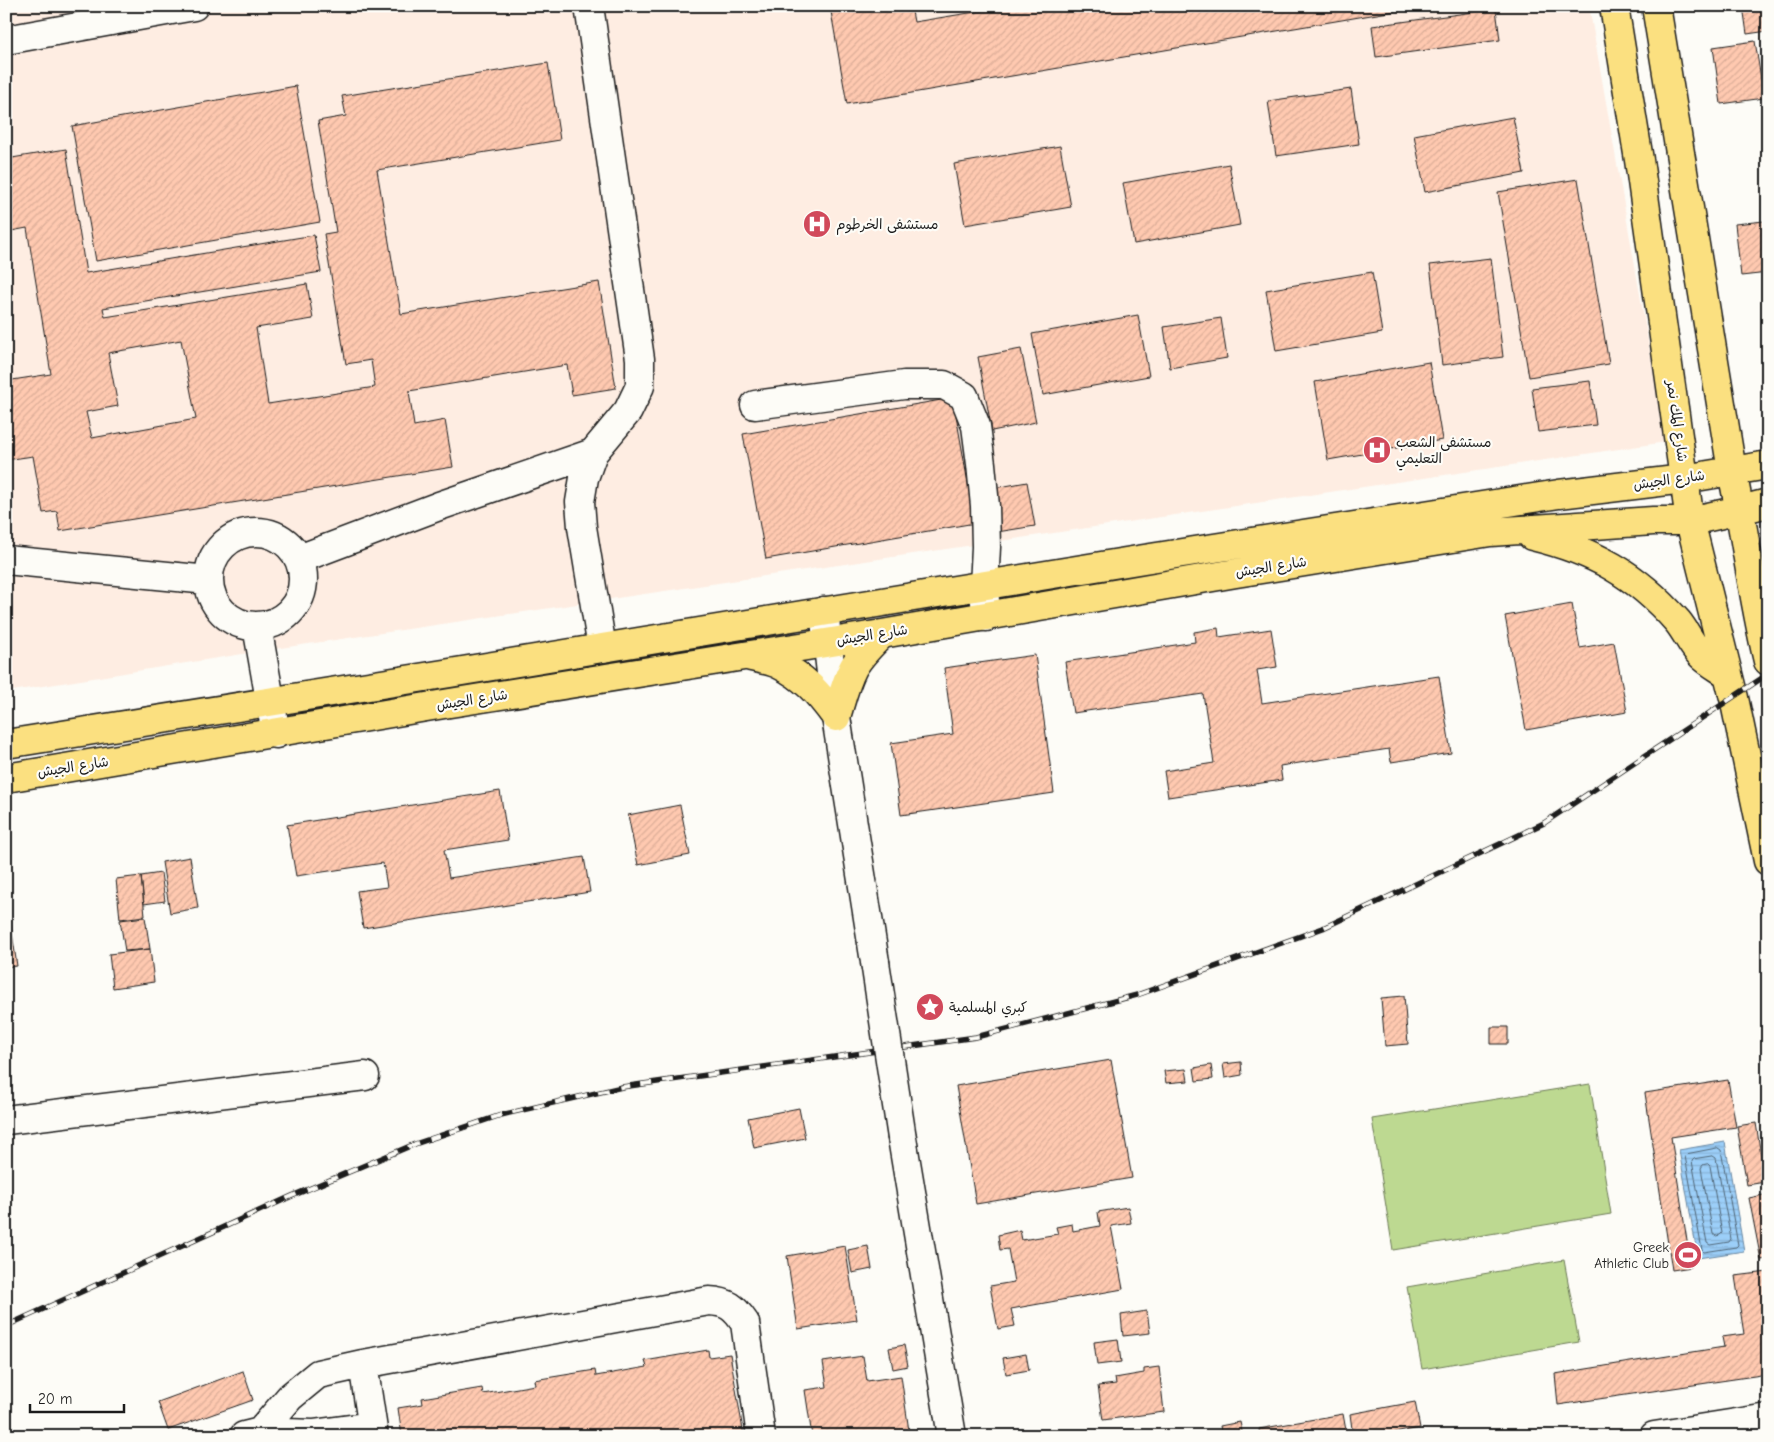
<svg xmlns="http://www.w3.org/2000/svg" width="1774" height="1442" viewBox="0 0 1774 1442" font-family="'Comic Neue','Playpen Sans Arabic',sans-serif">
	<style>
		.built { fill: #feede2 }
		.green { fill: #bdd991; stroke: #6c7a56 }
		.water { fill: url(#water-rules); stroke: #6987a1 }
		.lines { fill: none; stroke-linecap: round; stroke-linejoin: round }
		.shore { stroke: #4f6474; stroke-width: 1 }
		.building { fill: url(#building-hatch); stroke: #1c1c1c; fill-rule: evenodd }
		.minor-casing { stroke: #1c1c1c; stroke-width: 31 }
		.major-casing { stroke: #1c1c1c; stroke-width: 31 }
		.highway-casing { stroke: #1c1c1c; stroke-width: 31 }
		.minor { stroke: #fdfcf7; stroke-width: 28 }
		.major { stroke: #fbe080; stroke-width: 28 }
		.highway { stroke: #fbe080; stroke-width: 28 }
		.rail-casing { stroke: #1c1c1c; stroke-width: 5.5 }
		.rail { stroke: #fdfcf7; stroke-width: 4; stroke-dasharray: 11; stroke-linecap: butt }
		.minor-bridge-casing { stroke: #1c1c1c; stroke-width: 31; stroke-linecap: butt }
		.minor-bridge { stroke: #fdfcf7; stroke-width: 28 }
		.labels { text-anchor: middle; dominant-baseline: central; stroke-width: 4.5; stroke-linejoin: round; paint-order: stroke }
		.poi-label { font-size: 14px; fill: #1c1c1c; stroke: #fdfcf7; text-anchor: start }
		.street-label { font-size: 14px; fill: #1c1c1c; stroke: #fdfcf7 }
	</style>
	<defs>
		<pattern id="water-rules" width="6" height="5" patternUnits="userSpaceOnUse" patternTransform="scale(1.25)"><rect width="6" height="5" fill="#9ccff9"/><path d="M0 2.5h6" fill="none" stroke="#86b1d5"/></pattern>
		<pattern id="building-hatch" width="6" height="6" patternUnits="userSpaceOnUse" patternTransform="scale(1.25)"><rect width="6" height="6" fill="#ffc9b0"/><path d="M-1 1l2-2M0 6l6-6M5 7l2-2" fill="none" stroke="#daac97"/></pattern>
	</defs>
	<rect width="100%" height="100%" fill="#fdfcf7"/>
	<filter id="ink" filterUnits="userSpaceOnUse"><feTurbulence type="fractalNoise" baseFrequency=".02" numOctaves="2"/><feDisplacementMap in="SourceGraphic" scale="10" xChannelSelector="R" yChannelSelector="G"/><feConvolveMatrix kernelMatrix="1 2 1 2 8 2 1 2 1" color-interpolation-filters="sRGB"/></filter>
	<g filter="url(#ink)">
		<!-- built -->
		<path class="built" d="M6,6H1589L1666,442L261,651L6,692Z"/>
		<!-- green -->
		<path class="green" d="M1590,1084L1611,1214L1393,1250L1372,1119Z
			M1564,1260L1579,1342L1422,1369L1407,1287Z"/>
		<!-- water -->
		<path class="water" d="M1725,1142L1744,1251L1698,1258L1679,1150Z"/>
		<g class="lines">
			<!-- shore -->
			<path class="shore" d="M1718,1148L1721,1150L1738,1245L1736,1247L1704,1252L1702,1250L1685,1156L1687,1154Z
				M1713,1156L1716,1158L1731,1239L1729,1242L1710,1245L1707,1243L1692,1161L1694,1159Z
				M1708,1164L1710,1166L1722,1233L1720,1235L1716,1236L1713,1234L1701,1168L1703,1165Z"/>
		</g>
		<!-- building -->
		<path class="building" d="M830,6H911L914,22L1012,6H1424L847,104Z
			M1743,6H1768V31L1747,34Z
			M1496,9L1500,40L1376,57L1372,26Z
			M1755,41L1764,98L1721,104L1713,47Z
			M548,63L560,140L377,170L401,314L599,282L616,388L572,395L567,365L409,391L414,426L445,420L453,467L60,531L57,511L43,513L33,456L6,460V381L51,374L27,228L6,232V159L66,149L86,273L314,235L321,272L103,308L105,317L307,284L313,319L256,328L268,404L375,387L371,360L346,364L324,234L336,232L318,121L346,116L342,96ZM181,340L196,419L92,438L86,412L118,406L108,353Z
			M296,86L320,222L96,261L72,126Z
			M1351,89L1359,144L1276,156L1268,101Z
			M1513,117L1524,173L1425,192L1414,135Z
			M1060,146L1071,207L965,225L954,164Z
			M1229,164L1240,225L1134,244L1123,183Z
			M1578,179L1609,364L1529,377L1498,192Z
			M1764,221L1768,257V273L1741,276L1735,224Z
			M1491,258L1503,357L1442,365L1430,265Z
			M1372,272L1382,333L1276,351L1266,290Z
			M1138,315L1149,376L1043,395L1032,334Z
			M1221,318L1227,358L1170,368L1164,327Z
			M1021,349L1036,422L992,431L978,357Z
			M1429,362L1442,440L1328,460L1315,382Z
			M1590,381L1596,425L1538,432L1532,388Z
			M953,398L975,523L766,559L743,434Z
			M1027,482L1035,526L997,532L989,489Z
			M1572,604L1580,648L1614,642L1627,712L1526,730L1505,616Z
			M1218,628L1219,637L1271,629L1277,667L1257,670L1262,703L1439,676L1451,753L1391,762L1389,749L1280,766L1282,780L1168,797L1164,771L1214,763L1203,694L1073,713L1065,662L1195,642L1194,632Z
			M1035,655L1054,793L901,815L891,743L953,734L944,668Z
			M500,791L508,840L444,850L449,878L584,857L590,892L363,928L357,891L387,887L383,863L296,876L287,825Z
			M680,805L690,855L638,865L628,815Z
			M190,857L198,908L170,913L162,862Z
			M161,873L165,901L144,904L141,876Z
			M141,876L145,916L120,919L116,879Z
			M145,917L150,949L125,951L120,920Z
			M11,926L17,966L6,967V927Z
			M150,949L154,982L113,988L109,954Z
			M1404,996L1408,1044L1385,1046L1381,998Z
			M1491,1027H1508V1044H1491Z
			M1111,1060L1132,1178L976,1204L956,1086Z
			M1241,1062L1242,1075L1225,1078L1223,1064Z
			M1211,1065L1213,1079L1196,1081L1194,1068Z
			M1186,1069L1188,1081L1166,1083L1164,1071Z
			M1728,1080L1736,1127L1671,1137L1691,1267L1672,1270L1645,1093Z
			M799,1108L805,1138L754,1148L748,1118Z
			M1756,1123L1765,1182L1747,1185L1737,1126Z
			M1768,1194V1259L1761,1260L1749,1198Z
			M1128,1207L1131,1223L1111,1226L1123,1289L1011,1309L1015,1326L998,1329L990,1286L1014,1282L1008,1249L1000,1250L998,1235L1020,1230L1022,1240L1058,1234L1056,1227L1072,1224L1073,1231L1100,1226L1098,1212Z
			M845,1246L857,1320L798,1329L787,1256Z
			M868,1246L872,1269L852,1273L848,1250Z
			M1768,1272V1374L1558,1405L1555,1374L1724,1347L1722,1337L1744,1334L1735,1276Z
			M1147,1311L1150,1333L1123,1336L1121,1315Z
			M1118,1339L1121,1362L1097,1365L1094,1342Z
			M904,1345L908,1366L893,1369L889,1348Z
			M708,1350L709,1357L730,1354L744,1436H402L398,1408L423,1404L422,1398L482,1388L483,1394L535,1385L534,1380L595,1370L596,1376L647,1367L645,1361Z
			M1026,1354L1029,1370L1006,1374L1003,1358Z
			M863,1356L867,1381L901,1376L909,1431L879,1436H812L805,1390L827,1387L823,1362Z
			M1159,1367L1164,1412L1103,1420L1098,1386L1116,1384L1115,1378L1144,1373V1369Z
			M243,1371L253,1400L168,1430L158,1402Z
			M1415,1402L1420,1428L1378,1436H1353L1350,1414Z
			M1343,1414L1347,1436H1260L1259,1429Z
			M1240,1422L1243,1436H1222L1220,1426Z"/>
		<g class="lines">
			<defs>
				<path id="minor" d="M589,6L640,359V386L628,411L593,453L584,478L580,502L582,527L602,648
					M6,40L194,6
					M755,405L904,385H944L964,396L976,426L981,464L985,506L986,547L984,586L986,617
					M209 579a47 47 0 1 1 94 0a47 47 0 1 1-94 0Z
					M299,559L439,506L593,453
					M6,560L208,580
					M824,611L836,717L875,962
					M257,626L276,734
					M6,1120L365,1076
					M902,1138L952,1436
					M363,1364L374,1436
					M260,1432L313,1434L372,1426
					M244,1436L260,1432L290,1397L318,1374L363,1364L709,1301C728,1302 734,1307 745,1323L761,1436
					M1654,1436L1768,1418"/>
				<path id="major" d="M1732,471L1768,465
					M1740,510L1768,503"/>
				<path id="highway" d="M1614,6L1639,160L1690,521L1734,698L1768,861
					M1656,6L1732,471C1745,534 1753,598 1768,661
					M1532,536C1594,551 1636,574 1678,622C1686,632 1691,644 1700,654C1707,662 1719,668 1728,674
					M751,657C759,659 770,660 778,664C805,677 819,694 836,717
					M836,717C841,701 845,683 853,668C860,655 872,644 882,634
					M6,744L450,673L1144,559L1559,494L1684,479L1732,471
					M6,778L450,703L882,634L1236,573L1490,532L1653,521H1690L1740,510"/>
			</defs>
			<!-- minor casing -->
			<use href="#minor" class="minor-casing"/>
			<!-- major casing -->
			<use href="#major" class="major-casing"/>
			<!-- highway casing -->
			<use href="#highway" class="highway-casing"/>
			<!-- minor -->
			<use href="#minor" class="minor"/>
			<!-- major -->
			<use href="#major" class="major"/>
			<!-- highway -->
			<use href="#highway" class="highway"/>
			<defs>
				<path id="rail" d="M6,1326L292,1196L415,1144L501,1115L622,1087L976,1037L1137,995L1323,928L1544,823L1768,674"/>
			</defs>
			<!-- rail casing -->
			<use href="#rail" class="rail-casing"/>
			<!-- rail -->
			<use href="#rail" class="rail"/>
			<defs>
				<path id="minor-bridge" d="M875,962L902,1138"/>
			</defs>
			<!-- minor-bridge casing -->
			<use href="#minor-bridge" class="minor-bridge-casing"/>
			<!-- minor-bridge -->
			<use href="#minor-bridge" class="minor-bridge"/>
		</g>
	</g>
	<!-- icons -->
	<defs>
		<symbol id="hospital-disc" viewBox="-11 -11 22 22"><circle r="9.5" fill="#d1495b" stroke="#fdfcf7"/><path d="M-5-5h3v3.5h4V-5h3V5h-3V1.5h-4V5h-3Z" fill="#fff"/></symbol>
		<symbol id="sight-disc" viewBox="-11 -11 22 22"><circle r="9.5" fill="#d1495b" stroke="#fdfcf7"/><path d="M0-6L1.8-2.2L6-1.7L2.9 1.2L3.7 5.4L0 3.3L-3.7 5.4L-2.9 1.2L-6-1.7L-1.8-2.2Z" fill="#fff"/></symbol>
		<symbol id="stadium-disc" viewBox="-11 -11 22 22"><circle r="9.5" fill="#d1495b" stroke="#fdfcf7"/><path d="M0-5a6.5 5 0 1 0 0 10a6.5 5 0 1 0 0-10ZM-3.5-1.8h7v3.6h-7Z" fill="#fff"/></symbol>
	</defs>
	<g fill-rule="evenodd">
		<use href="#hospital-disc" x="801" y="208" width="32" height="32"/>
		<use href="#hospital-disc" x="1361" y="434" width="32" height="32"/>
		<use href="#sight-disc" x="914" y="991" width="32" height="32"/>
		<use href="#stadium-disc" x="1672" y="1239" width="32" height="32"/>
	</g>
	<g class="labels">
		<!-- poi labels -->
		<g class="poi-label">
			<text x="836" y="224">مستشفى الخرطوم</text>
			<text x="1396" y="442">مستشفى الشعب<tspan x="1396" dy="16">التعليمي</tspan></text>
			<text x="949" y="1007">كبري المسلمية</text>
			<text x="1669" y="1247" text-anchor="end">Greek<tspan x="1669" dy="16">Athletic Club</tspan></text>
		</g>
		<!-- street labels -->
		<g class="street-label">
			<text transform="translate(1677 421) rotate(82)">شارع المك نمر</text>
			<text transform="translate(1669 480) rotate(-8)">شارع الجيش</text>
			<text transform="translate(1271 567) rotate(-9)">شارع الجيش</text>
			<text transform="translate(872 635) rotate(-9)">شارع الجيش</text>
			<text transform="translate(472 700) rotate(-9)">شارع الجيش</text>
			<text transform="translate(73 767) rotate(-9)">شارع الجيش</text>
		</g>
	</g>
	<!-- margin -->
	<rect width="1774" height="1442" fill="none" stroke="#fdfcf7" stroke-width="25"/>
	<rect x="12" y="12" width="1749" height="1417" fill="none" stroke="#1c1c1c" stroke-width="2" filter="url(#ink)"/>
	<!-- scale -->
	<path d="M30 1404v8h94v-8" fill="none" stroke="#1c1c1c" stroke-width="2.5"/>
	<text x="38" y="1404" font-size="15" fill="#1c1c1c" stroke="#fdfcf7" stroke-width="4" paint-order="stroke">20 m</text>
</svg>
